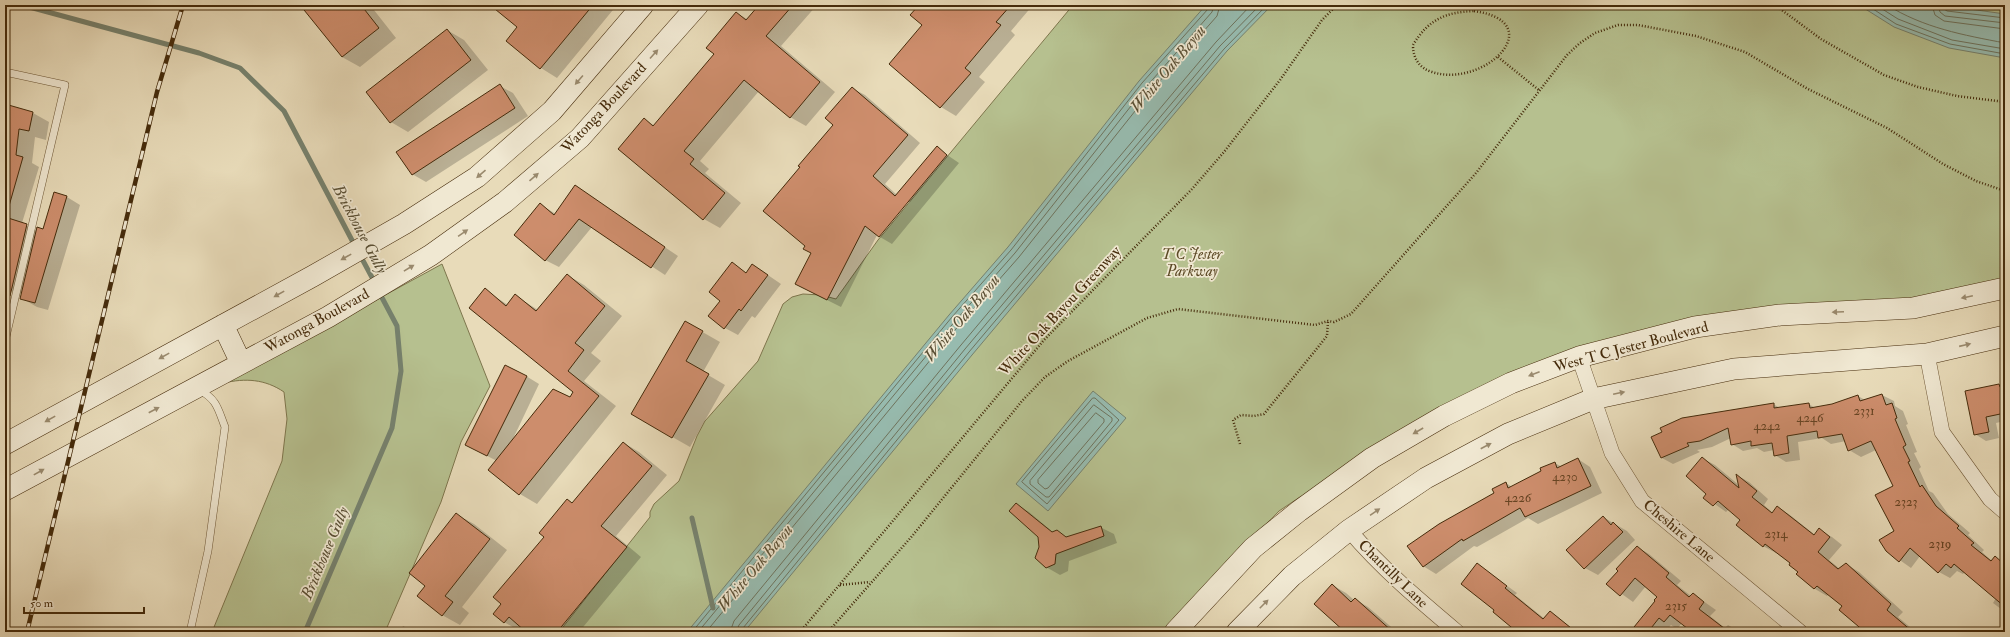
<svg xmlns="http://www.w3.org/2000/svg" width="2010" height="637" viewBox="0 0 2010 637" font-family="'IM FELL Double Pica',serif">
	<style>
		.green { fill: #b6c08f; stroke: #7e764d }
		.water { fill: #97bbaf; stroke: #76816d }
		.shadow { fill: #0003 }
		.lines { fill: none; stroke-linecap: round; stroke-linejoin: round }
		.shore { stroke: #6e735d; stroke-width: 1 }
		.stream { stroke: #76816d; stroke-width: 5 }
		.building { fill: #cd8d6c; stroke: #452b0b }
		.service-casing { stroke: #6e5736; stroke-width: 8 }
		.minor-casing { stroke: #6e5736; stroke-width: 16 }
		.secondary-casing { stroke: #452b0b; stroke-width: 22 }
		.path { stroke: #452b0b; stroke-width: 2.5; stroke-dasharray: 1 2; stroke-linecap: butt }
		.service { stroke: #f0e8d2; stroke-width: 7 }
		.minor { stroke: #f0e8d2; stroke-width: 15 }
		.secondary { stroke: #f0e8d2; stroke-width: 21 }
		.rail-casing { stroke: #452b0b; stroke-width: 4.5 }
		.rail { stroke: #f0e8d2; stroke-width: 3; stroke-dasharray: 9; stroke-linecap: butt }
		.oneway { fill: #9a8a6e }
		.labels { text-anchor: middle; dominant-baseline: central; stroke-width: 3.5; stroke-linejoin: round; paint-order: stroke }
		.number-label { font-size: 13px; fill: #674423 }
		.street-label { font-size: 15px; fill: #452b0b; stroke: #f0e8d2 }
		.park-label { font-size: 15px; font-style: italic; fill: #5c4925; stroke: #f0e8d2 }
		.water-label { font-size: 16px; font-style: italic; fill: #5a4f34; stroke: #f0e8d2 }
	</style>
	<rect width="100%" height="100%" fill="#e8dbb9"/>
	<filter id="stains"><feTurbulence type="fractalNoise" baseFrequency=".005" numOctaves="4"/><feColorMatrix values="0 0 0 0 .2 0 0 0 0 .09 0 0 0 0 .02 0 0 0 .5 -.17"/></filter>
	<radialGradient id="worn" r=".72"><stop offset=".6" stop-color="#630" stop-opacity="0"/><stop offset="1" stop-color="#630" stop-opacity=".3"/></radialGradient>
	<!-- green -->
	<path class="green" d="M1073,5H2005V281L1964,290L1588,347L1303,498L1300,497L1279,511L1162,632H559L650,517V512L654,504L679,481L697,436L705,421L758,361L783,304L792,297L803,294L821,295L836,299L878,240Z
		M442,264L490,386L461,442L441,502L385,632H212L282,461L287,419L284,392C265,379 245,378 224,383Z"/>
	<!-- water -->
	<path class="water" d="M1206,5H1272L1227,51L972,355L744,632H687L949,315L1008,247L1139,81Z
		M1859,5H1941L2005,14V58L1949,48L1894,27Z
		M1093,391L1126,418L1048,511L1016,484Z"/>
	<!-- shadow -->
	<path class="shadow" d="M302,5H370L396,38L360,67L342,57Z
		M491,5H617L557,78L541,68L507,40L518,27Z
		M760,5H817L781,46L835,92L806,126L790,117L759,91L700,161L709,169L705,173L741,203L720,228L704,219L619,149L644,119L655,126L715,54L736,13L747,19Z
		M894,5H907L903,10Z
		M920,5H1033L1011,31L1015,35L979,77L985,82L956,116L941,107L890,64L924,25Z
		M447,30L464,40L488,70L408,132L391,122Z
		M500,86L513,93L528,116L426,182L412,174Z
		M852,88L865,95L920,143L885,184L897,195L937,148L959,163L892,244L880,237L910,202H907L877,235L841,307L809,291L812,253L835,125Z
		M5,105L33,113L49,122L46,140L35,137L32,163L39,167L22,223L37,231L44,230L55,194L67,197L80,205L48,310L37,307L23,299L25,295L11,291L5,311Z
		M575,187L678,256L665,275L592,227L559,267L545,260L541,205L556,214Z
		M732,264L747,273L753,265L781,284L755,318L752,316L738,335L725,328L721,300Z
		M567,275L584,285L622,316L591,353L601,361L584,381L616,406L537,504L520,494L489,470L497,461L466,445L526,376L539,384L512,441L570,398L574,392L485,290L508,305L516,296L538,310Z
		M685,322L720,342L703,372L725,385L690,447L632,414Z
		M1999,385L2005,387V421L1996,423L1999,438L1986,441L1975,434Z
		M1882,395L1894,401L1895,406L1903,411L1908,424L1906,425L1917,452L1914,453L1921,467L1919,469L1929,491L1933,493L1948,514L1970,533L1968,535L1984,550L1982,552L1992,561L1995,558L2005,564V612L1993,603L1996,598L1965,572L1963,574L1957,571L1950,578L1939,572L1920,556L1911,568L1887,551L1896,531L1894,486L1876,450L1861,457L1849,450L1846,441L1831,444L1822,438L1798,442L1800,460L1786,462L1775,455L1774,450L1764,452L1757,448L1743,451L1732,444L1731,438L1712,447L1697,450L1700,452L1673,464L1662,458L1652,437L1773,404L1780,408L1809,404L1815,408L1832,405L1858,396L1865,400Z
		M624,443L639,452L667,475L616,536L641,557L579,632H529L523,627L520,631L504,622L502,604L568,500L573,503Z
		M1702,458L1715,465L1740,486L1738,476L1749,482L1768,499L1764,505L1773,513L1778,507L1790,515L1815,535L1819,530L1832,537L1842,545L1829,560L1840,569L1846,564L1859,572L1903,612L1898,617L1916,632H1867L1843,606L1829,594L1827,596L1815,589L1797,574L1799,571L1792,563L1777,552L1776,553L1763,546L1742,520L1729,509L1726,512L1705,497L1708,494Z
		M1578,459L1590,467L1602,493L1538,524L1528,518L1477,547L1474,546L1436,574L1423,566L1506,483L1512,487L1542,472L1555,463L1562,467Z
		M1016,504L1029,512L1054,533L1057,532L1067,537L1100,527L1114,534L1117,543L1069,561L1068,571L1060,575L1046,567L1040,547L1039,537Z
		M456,514L474,524L507,550L462,607L469,613L460,625L442,615L426,586Z
		M1603,517L1627,531L1635,540L1598,575L1585,568Z
		M1637,547L1649,554L1681,581L1677,585L1691,596L1693,594L1716,610L1710,616L1725,628L1728,625L1740,632H1691L1692,631L1682,623L1677,629L1671,625L1665,632H1635L1658,596L1646,586L1633,602L1608,584Z
		M1477,564L1517,593L1515,595L1545,619L1550,613L1577,632H1519L1496,610Z
		M1332,585L1346,593L1354,600L1355,599L1368,607L1397,632H1346Z
		M403,626L415,632H400Z"/>
	<g class="lines">
		<!-- shore -->
		<path class="shore" d="M1867,5L1896,24L1950,44L2005,54
			M1876,5L1898,19L1952,40L2005,49
			M1887,5C1924,28 1963,35 2005,43
			M1932,5L1935,15L1944,21L2005,29
			M1938,5L1940,12L1945,16L2005,23
			M1943,5L1944,9L1947,11L2005,18
			M1093,398H1095L1119,420L1047,504L1022,482Z
			M1094,405L1112,418V421L1049,497H1046L1030,484V481Z
			M1096,413L1104,419V422L1048,488L1045,489L1038,483V480Z
			M692,632L952,317L1011,250L1142,83L1208,9L1209,5
			M698,632L956,320L1015,253L1146,87L1212,12L1214,5
			M706,632L960,324L1019,257L1151,91L1217,16L1220,5
			M730,632L734,621L961,345L1216,42L1251,5
			M736,632L739,625L965,349L1220,46L1260,5
			M741,632L743,628L969,352L1224,49L1267,5"/>
		<!-- stream -->
		<path class="stream" d="M22,5L199,53L240,68L284,111L355,246
			M360,255L375,283
			M692,518L713,608
			M305,632L392,428L401,371L397,326L379,292"/>
	</g>
	<!-- building -->
	<path class="building" d="M300,5H361L379,28L342,57Z
		M490,5H593L540,69L506,41L517,27Z
		M759,5H793L766,36L820,82L790,118L744,80L684,151L694,159L690,164L725,193L703,220L618,149L644,118L653,126L714,54L706,48L736,12L746,20Z
		M919,5H1011L996,22L1001,25L965,68L971,73L940,108L889,64L922,25L910,15Z
		M447,29L471,60L390,123L366,92Z
		M500,84L515,108L412,175L396,152Z
		M852,87L908,135L873,176L895,196L937,146L947,155L879,237L865,226L827,300L795,284L811,253L803,249L805,246L763,211L800,167L798,166L833,125L825,118Z
		M5,104L33,112L29,131L19,129L16,155L23,157L9,206L5,205Z
		M575,185L665,247L651,268L579,219L545,261L514,235L540,203L554,215Z
		M54,192L67,196L35,303L20,299L37,227L43,229Z
		M5,217L27,224L10,296L5,294Z
		M732,262L746,273L752,264L768,275L741,311L739,309L724,329L708,316L720,301L709,292Z
		M567,274L605,306L575,343L584,350L568,371L599,396L519,495L488,470L553,389L570,397L573,392L469,308L485,288L506,306L515,294L536,311Z
		M685,321L703,331L686,361L709,374L672,438L631,414Z
		M505,365L527,376L487,456L465,445Z
		M1999,384L2000,387L2005,386V413L1986,417L1989,432L1974,435L1965,391Z
		M1882,394L1886,405L1892,403L1897,418L1895,419L1906,445L1903,447L1910,461L1908,462L1920,487L1922,485L1936,506L1959,526L1957,528L1974,543L1971,545L1991,561L1995,556L2005,565V607L1954,564L1951,568L1946,564L1938,573L1910,548L1899,562L1886,551L1879,540L1894,531L1875,495L1893,486L1871,441L1848,451L1842,434L1818,438L1817,431L1787,436L1789,453L1774,456L1772,443L1751,446V441L1731,445L1728,428L1700,441L1687,443L1689,446L1661,458L1651,437L1662,432L1660,428L1682,418L1774,403V408L1809,403L1810,408L1832,404L1858,395L1860,401Z
		M623,442L652,466L601,526L627,547L557,632H526L509,617L504,623L493,614L501,604L493,597L544,537L539,533L567,499L572,503Z
		M1702,457L1739,488L1736,474L1757,491L1752,497L1772,513L1777,506L1814,535L1819,528L1830,537L1818,552L1838,569L1846,563L1891,604L1887,610L1913,632H1865L1839,610L1842,606L1817,586L1814,589L1796,574L1798,572L1789,565L1790,563L1765,544L1763,547L1736,525L1740,520L1718,501L1713,506L1703,498L1706,494L1686,476Z
		M1578,458L1591,486L1525,517L1520,508L1463,541L1462,539L1423,567L1407,546L1439,524L1494,493L1492,489L1506,482L1508,488L1541,471L1540,468L1555,462L1557,468Z
		M1016,503L1052,532L1057,530L1066,537L1101,526L1104,536L1056,554L1055,564L1046,568L1035,558L1039,547L1038,537L1009,511Z
		M456,513L490,539L445,596L453,602L442,616L417,596L425,586L409,573Z
		M1603,516L1611,525L1613,522L1623,532L1584,569L1566,550Z
		M1637,546L1669,573L1666,577L1689,597L1693,593L1704,602L1699,609L1729,632H1692L1670,615L1664,622L1659,618L1648,632H1630L1655,601L1654,600L1657,597L1635,578L1620,596L1606,584L1618,571L1616,569Z
		M1477,563L1507,586L1505,588L1543,619L1550,611L1576,632H1517L1493,612L1494,610L1461,584Z
		M1332,584L1351,602L1355,598L1393,632H1345L1314,604Z"/>
	<g class="lines">
		<defs>
			<path id="service" d="M5,72L65,85L5,341
				M190,632L208,551L225,427C218,409 217,399 199,390"/>
			<path id="minor" d="M1927,354L1942,432L1990,499L2005,512
				M1579,357L1612,453L1642,501L1800,632
				M1349,530C1381,568 1419,600 1457,632"/>
			<path id="secondary" d="M223,325L241,363
				M5,444L313,276L404,224L477,177L552,111L643,5
				M5,490L328,317L431,255L505,202L580,138L698,5
				M1175,632L1253,548L1299,511L1372,458L1444,416L1511,383L1579,357L1695,327L1780,315L1913,308L2005,288
				M1237,632L1292,576L1349,530L1426,478L1508,434L1593,399L1734,369L1927,354L2005,336"/>
		</defs>
		<!-- service casing -->
		<use href="#service" class="service-casing"/>
		<!-- minor casing -->
		<use href="#minor" class="minor-casing"/>
		<!-- secondary casing -->
		<use href="#secondary" class="secondary-casing"/>
		<!-- path -->
		<path class="path" d="M1775,5L1821,39L1884,75L1918,87L1957,96L2005,102
			M1474,11C1551,22 1485,89 1432,72C1419,68 1413,58 1413,45C1428,20 1445,12 1474,11Z
			M1498,57L1540,91
			M1240,444L1233,420L1241,415L1254,416L1264,414L1327,336L1328,321
			M840,585L870,582
			M800,632L1044,340L1192,189L1224,152L1280,80L1322,20L1337,5
			M828,632L913,535L1022,401L1045,377L1068,361L1147,318L1178,309L1315,325L1328,321L1334,322L1351,314L1476,173L1567,55L1580,43L1595,33L1618,25H1638L1696,36L1745,52L1808,89L1887,128L1943,164L1976,181L2005,191"/>
		<!-- service -->
		<use href="#service" class="service"/>
		<!-- minor -->
		<use href="#minor" class="minor"/>
		<!-- secondary -->
		<use href="#secondary" class="secondary"/>
		<defs>
			<path id="rail" d="M27,632L157,92L183,5"/>
		</defs>
		<!-- rail casing -->
		<use href="#rail" class="rail-casing"/>
		<!-- rail -->
		<use href="#rail" class="rail"/>
	</g>
	<!-- one-way arrows -->
	<defs><path id="oneway-solid" d="M-6-.8H1V-3.2L6.5 0L1 3.2V.8H-6Z"/></defs>
	<g class="oneway">
		<use href="#oneway-solid" transform="translate(654 54) rotate(-48)"/>
		<use href="#oneway-solid" transform="translate(579 80) rotate(131)"/>
		<use href="#oneway-solid" transform="translate(481 174) rotate(139)"/>
		<use href="#oneway-solid" transform="translate(534 177) rotate(-41)"/>
		<use href="#oneway-solid" transform="translate(463 233) rotate(-35)"/>
		<use href="#oneway-solid" transform="translate(346 257) rotate(151)"/>
		<use href="#oneway-solid" transform="translate(409 268) rotate(-31)"/>
		<use href="#oneway-solid" transform="translate(279 294) rotate(151)"/>
		<use href="#oneway-solid" transform="translate(1967 297) rotate(168)"/>
		<use href="#oneway-solid" transform="translate(1838 312) rotate(177)"/>
		<use href="#oneway-solid" transform="translate(1965 345) rotate(-13)"/>
		<use href="#oneway-solid" transform="translate(164 356) rotate(151)"/>
		<use href="#oneway-solid" transform="translate(1534 374) rotate(159)"/>
		<use href="#oneway-solid" transform="translate(1619 393) rotate(-12)"/>
		<use href="#oneway-solid" transform="translate(154 410) rotate(-28)"/>
		<use href="#oneway-solid" transform="translate(50 419) rotate(151)"/>
		<use href="#oneway-solid" transform="translate(1418 431) rotate(150)"/>
		<use href="#oneway-solid" transform="translate(1486 446) rotate(-28)"/>
		<use href="#oneway-solid" transform="translate(39 472) rotate(-29)"/>
		<use href="#oneway-solid" transform="translate(1375 512) rotate(-34)"/>
		<use href="#oneway-solid" transform="translate(1264 604) rotate(-45)"/>
	</g>
	<g class="labels">
		<!-- number labels -->
		<g class="number-label">
			<text x="1864" y="411">2331</text>
			<text x="1810" y="418">4246</text>
			<text x="1767" y="426">4242</text>
			<text x="1565" y="477">4230</text>
			<text x="1518" y="498">4226</text>
			<text x="1906" y="502">2323</text>
			<text x="1776" y="534">2314</text>
			<text x="1940" y="544">2319</text>
			<text x="1676" y="606">2315</text>
		</g>
		<!-- street labels -->
		<g class="street-label">
			<text transform="translate(604 108) rotate(-47)">Watonga Boulevard</text>
			<text transform="translate(1060 311) rotate(-47)">White Oak Bayou Greenway</text>
			<text transform="translate(317 321) rotate(-29)">Watonga Boulevard</text>
			<text transform="translate(1631 347) rotate(-15)">West T C Jester Boulevard</text>
			<text transform="translate(1679 531) rotate(40)">Cheshire Lane</text>
			<text transform="translate(1393 574) rotate(44)">Chantilly Lane</text>
		</g>
		<!-- park labels -->
		<g class="park-label">
			<text x="1192" y="254">T C Jester<tspan x="1192" dy="17">Parkway</tspan></text>
		</g>
		<!-- water labels -->
		<g class="water-label">
			<text transform="translate(1168 69) rotate(-50)">White Oak Bayou</text>
			<text transform="translate(360 229) rotate(62)">Brickhouse Gully</text>
			<text transform="translate(962 318) rotate(-50)">White Oak Bayou</text>
			<text transform="translate(325 553) rotate(-67)">Brickhouse Gully</text>
			<text transform="translate(755 568) rotate(-50)">White Oak Bayou</text>
		</g>
	</g>
	<!-- margin -->
	<rect width="2010" height="637" fill="none" stroke="#e8dbb9" stroke-width="20"/>
	<rect x="6" y="6" width="1998" height="625" fill="none" stroke="#452b0b" stroke-width="2"/>
	<rect x="10" y="10" width="1990" height="617" fill="none" stroke="#452b0b"/>
	<!-- scale -->
	<path d="M24 607v6h120v-6" fill="none" stroke="#452b0b" stroke-width="2"/>
	<text x="30" y="607" font-size="12" fill="#452b0b" stroke="#f0e8d2" stroke-width="3" paint-order="stroke">50 m</text>
	<rect width="100%" height="100%" filter="url(#stains)"/>
	<rect width="100%" height="100%" fill="url(#worn)"/>
</svg>
